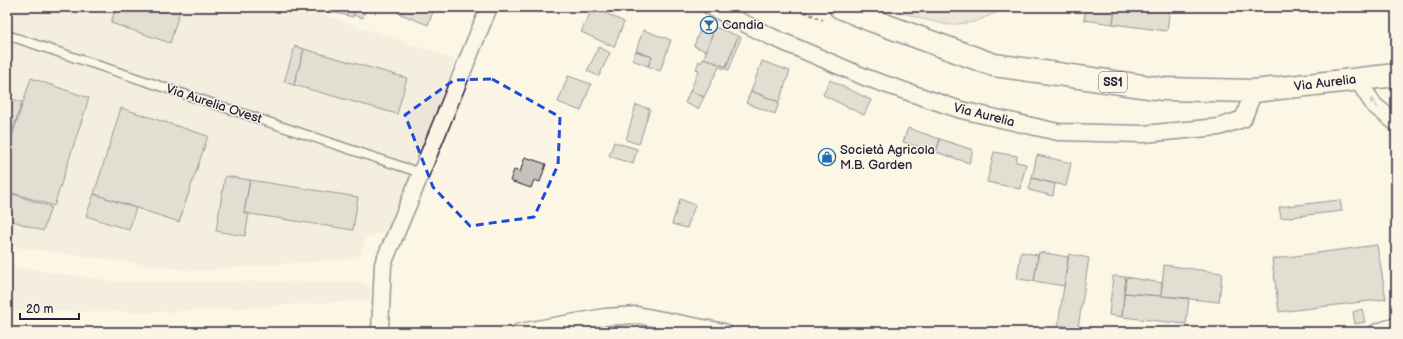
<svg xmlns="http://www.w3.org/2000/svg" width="1403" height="339" viewBox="0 0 1403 339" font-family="'Balsamiq Sans',sans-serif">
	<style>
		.built { fill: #ece5d8 }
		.forest { fill: url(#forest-crowns); stroke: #7f7c84 }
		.building { fill: #c6c1bb; stroke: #22223b }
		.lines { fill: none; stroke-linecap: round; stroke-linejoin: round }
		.lane-casing { stroke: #22223b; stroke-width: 11 }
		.street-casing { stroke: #22223b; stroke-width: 19 }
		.primary-casing { stroke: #22223b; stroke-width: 25 }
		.path { stroke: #22223b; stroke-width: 2.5; stroke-dasharray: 3 3; stroke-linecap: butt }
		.lane { stroke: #fcf5e5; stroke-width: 8 }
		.street { stroke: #fcf5e5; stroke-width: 16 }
		.primary { stroke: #fcf5e5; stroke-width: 22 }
		.oneway { fill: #9a9698 }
		.marked { fill: none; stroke: #1d4ed8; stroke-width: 3; stroke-dasharray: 8 5; stroke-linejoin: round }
		.labels { text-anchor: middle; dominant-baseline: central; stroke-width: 3; stroke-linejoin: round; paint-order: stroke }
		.shield { fill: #fcf5e5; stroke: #63616e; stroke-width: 1 }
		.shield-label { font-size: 12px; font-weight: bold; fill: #22223b }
		.poi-label { font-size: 13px; fill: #22223b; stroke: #fcf5e5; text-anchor: start }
		.street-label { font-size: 13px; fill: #22223b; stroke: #fcf5e5 }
	</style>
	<defs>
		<pattern id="forest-crowns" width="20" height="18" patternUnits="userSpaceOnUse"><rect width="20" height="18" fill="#dcd6cc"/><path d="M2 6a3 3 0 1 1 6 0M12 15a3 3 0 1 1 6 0" fill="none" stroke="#bcb7b0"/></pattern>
	</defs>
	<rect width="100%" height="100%" fill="#fcf5e5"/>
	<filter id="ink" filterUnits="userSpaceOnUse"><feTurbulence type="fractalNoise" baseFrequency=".025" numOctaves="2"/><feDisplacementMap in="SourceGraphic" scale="8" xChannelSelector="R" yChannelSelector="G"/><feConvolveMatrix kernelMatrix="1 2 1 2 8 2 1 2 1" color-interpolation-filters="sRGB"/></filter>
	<g filter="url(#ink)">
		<!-- built -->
		<path class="built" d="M7,7H301L455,59L420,153L387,231L366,238L358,258L194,271L7,246Z
			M7,266L112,281L362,282L370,287L371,300L168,312L7,311Z"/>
		<!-- forest -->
		<path class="forest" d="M883,7H1004L998,12L974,22L948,25L923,19Z"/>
		<!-- building -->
		<path class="building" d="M63,7H85L83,13Z
			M116,7H181L170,43L111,23Z
			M328,7H355L353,17L327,11Z
			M355,7H365L363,18L353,15Z
			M401,7H435L428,25L398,13Z
			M593,7L624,22L614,47L581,32Z
			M1086,7H1115L1113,24L1084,20Z
			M1115,7H1170L1167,31L1113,24Z
			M1297,7H1357V11L1297,9Z
			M703,22L715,27L706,51L694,46Z
			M715,27L738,36L726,67L704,58Z
			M643,30L671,40L660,71L648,66L652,57L636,51Z
			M738,36L741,37L729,70L719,67L704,97L690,91L699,70L696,69L699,61L701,63L704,58L726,67Z
			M295,46L304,49L294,85L284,82Z
			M599,47L610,53L599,76L587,71Z
			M304,49L407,78L397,114L294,85Z
			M636,51L652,57L648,66L632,60Z
			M762,61L790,71L779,102L751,91Z
			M568,76L591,84L581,111L558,102Z
			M31,78L89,98L54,206L7,191V151Z
			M830,80L871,100L864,115L823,95Z
			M690,91L704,97L698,109L685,103Z
			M751,91L779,102L775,114L746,103Z
			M7,97L22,102L7,148Z
			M636,105L650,109L639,144L626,140Z
			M121,108L208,136L179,222L94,194Z
			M908,128L940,139L936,152L903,142Z
			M940,139L973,150L969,163L936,152Z
			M614,142L637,149L633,164L609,156Z
			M994,152L1017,156L1016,162L1026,164L1020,189L987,182Z
			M1037,155L1071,163L1066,186L1032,178Z
			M525,157L546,164L540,182L534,180L531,188L510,181L514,170L520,172Z
			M225,176L250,180L244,213L249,214L245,236L216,231Z
			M1032,178L1055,184L1053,196L1029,190Z
			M250,180L358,197L353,230L244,213Z
			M7,192L51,207L43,231L7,219Z
			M94,194L136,208L129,230L86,216Z
			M680,199L695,205L687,228L672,224Z
			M1340,200L1342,211L1281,218L1279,207Z
			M1377,245L1386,299L1279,312L1272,259Z
			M1021,252L1038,255L1034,281L1017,279Z
			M1039,252L1068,257L1064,286L1034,281Z
			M1069,254L1089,258L1078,328L1058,325Z
			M1164,265L1222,273L1219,302L1161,296Z
			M1113,276L1126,277L1122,317L1109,315Z
			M1126,277L1162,283L1161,296L1124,293Z
			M1124,293L1189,298L1186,324L1122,317Z
			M1362,309L1365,322L1355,324L1353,312Z"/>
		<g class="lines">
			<defs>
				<path id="lane" d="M7,35L421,173"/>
				<path id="street" d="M711,7L772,37L867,78L961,110L1058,132L1143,134L1219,127L1243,119L1254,91
					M1357,79L1374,105L1396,123
					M381,332L380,330L383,264L410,200L489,7
					M520,332L605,317L637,315L724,332
					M1377,332L1396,326"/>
				<path id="primary" d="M840,7L871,20L994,65L1163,89L1254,91L1396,75"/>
			</defs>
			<!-- lane casing -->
			<use href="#lane" class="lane-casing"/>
			<!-- street casing -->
			<use href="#street" class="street-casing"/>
			<!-- primary casing -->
			<use href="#primary" class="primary-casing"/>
			<!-- path -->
			<path class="path" d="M794,7L823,20"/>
			<!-- lane -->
			<use href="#lane" class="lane"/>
			<!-- street -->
			<use href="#street" class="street"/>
			<!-- primary -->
			<use href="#primary" class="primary"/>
		</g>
		<!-- one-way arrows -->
		<defs><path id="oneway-solid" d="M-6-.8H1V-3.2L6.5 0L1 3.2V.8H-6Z"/></defs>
		<use class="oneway" href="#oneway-solid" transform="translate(1374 103) rotate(-131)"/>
	</g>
	<!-- marked area -->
	<path d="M0 0H1403V339H0ZM492,79L560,117L558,165L534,217L470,226L433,187L405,115L454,80Z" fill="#fcf5e5" fill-opacity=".55" fill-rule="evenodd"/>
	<path class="marked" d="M492,79L560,117L558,165L534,217L470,226L433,187L405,115L454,80Z"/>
	<!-- icons -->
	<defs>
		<symbol id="bar-ring" viewBox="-11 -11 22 22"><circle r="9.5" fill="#fcf5e5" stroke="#1f6fb2" stroke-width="1.5"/><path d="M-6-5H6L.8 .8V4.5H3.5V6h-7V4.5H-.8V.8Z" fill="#1f6fb2"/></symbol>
		<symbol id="shop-ring" viewBox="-11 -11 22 22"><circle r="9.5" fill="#fcf5e5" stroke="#1f6fb2" stroke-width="1.5"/><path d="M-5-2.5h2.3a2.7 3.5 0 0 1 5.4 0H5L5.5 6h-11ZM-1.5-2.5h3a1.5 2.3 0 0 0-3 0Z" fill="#1f6fb2"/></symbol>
	</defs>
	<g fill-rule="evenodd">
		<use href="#bar-ring" x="699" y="15" width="20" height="20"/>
		<use href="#shop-ring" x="817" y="147" width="20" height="20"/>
	</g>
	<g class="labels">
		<!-- shield labels -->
		<rect class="shield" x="1099" y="72" width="28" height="20" rx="3"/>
		<g class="shield-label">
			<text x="1113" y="82">SS1</text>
		</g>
		<!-- poi labels -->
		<g class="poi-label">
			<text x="722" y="25">Candia</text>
			<text x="840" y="150">Società Agricola<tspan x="840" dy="15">M.B. Garden</tspan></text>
		</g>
		<!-- street labels -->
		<g class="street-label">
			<text transform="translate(1325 83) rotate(-7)">Via Aurelia</text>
			<text transform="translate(214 104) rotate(18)">Via Aurelia Ovest</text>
			<text transform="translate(984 115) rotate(14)">Via Aurelia</text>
		</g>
	</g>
	<!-- margin -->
	<rect width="1403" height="339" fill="none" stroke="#fcf5e5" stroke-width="24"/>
	<rect x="12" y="12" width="1379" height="315" fill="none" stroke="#22223b" stroke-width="1.5" filter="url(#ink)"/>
	<!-- scale -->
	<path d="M20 313v6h59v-6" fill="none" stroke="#22223b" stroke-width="2"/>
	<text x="26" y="313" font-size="12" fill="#22223b" stroke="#fcf5e5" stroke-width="3" paint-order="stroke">20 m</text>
</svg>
